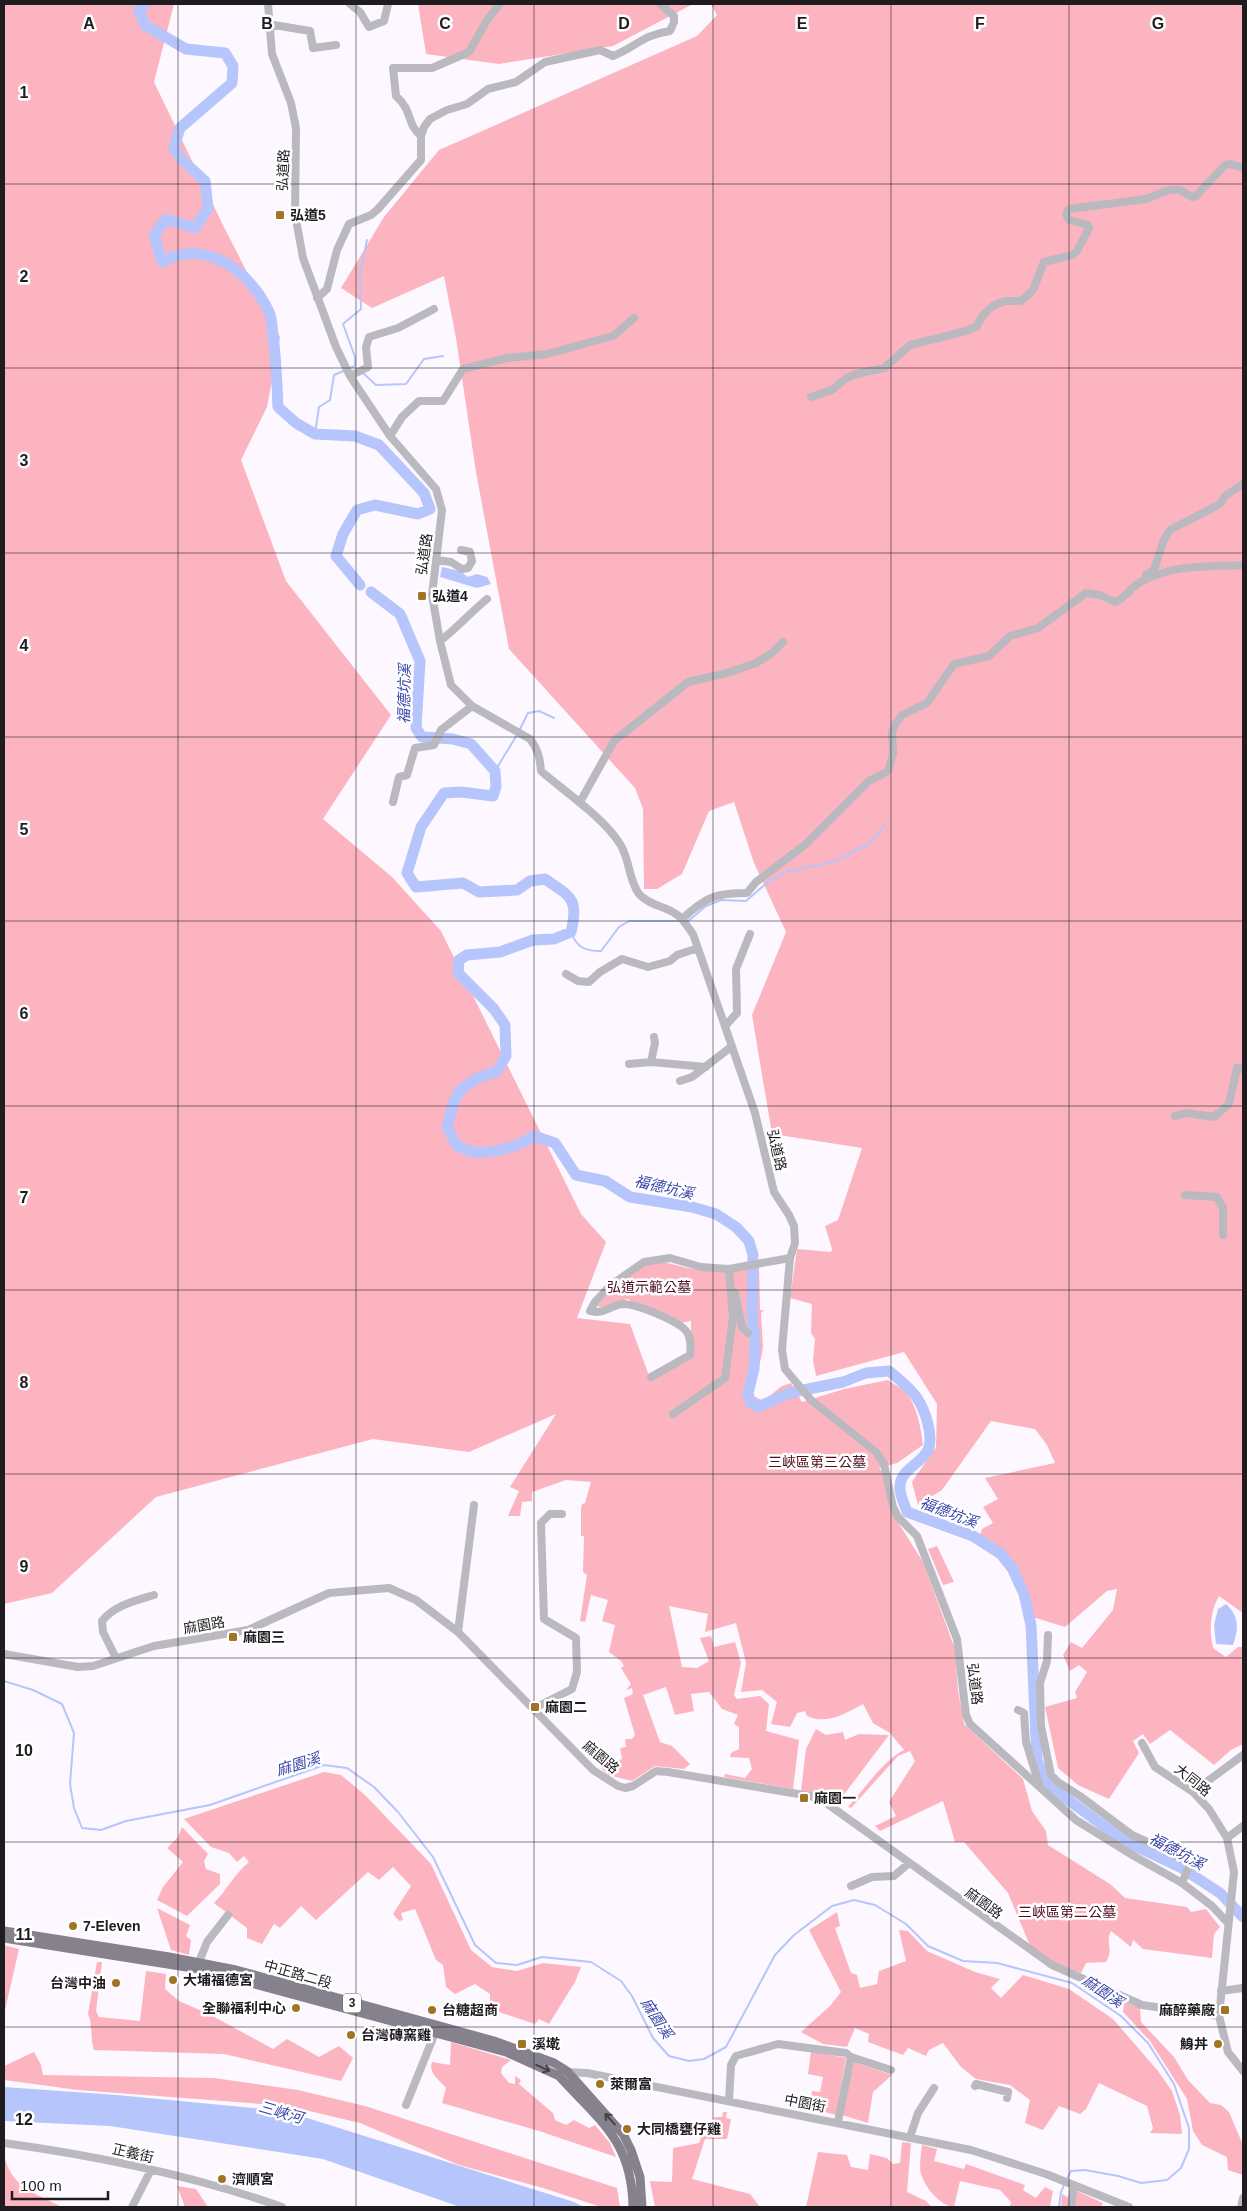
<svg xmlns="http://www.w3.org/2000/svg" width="1247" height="2211" viewBox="0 0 1247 2211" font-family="Helvetica,'Noto Sans TC',sans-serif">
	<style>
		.green { fill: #fcb4c0 }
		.water { fill: #b6c5fb }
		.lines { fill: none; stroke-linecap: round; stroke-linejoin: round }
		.stream { stroke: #b6c5fb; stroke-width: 2 }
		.river { stroke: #b6c5fb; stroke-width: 11 }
		.minor { stroke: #bab9bf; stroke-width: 8 }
		.major { stroke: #85828d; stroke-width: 9 }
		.oneway { stroke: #434046 }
		.grid { fill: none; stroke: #1f1c20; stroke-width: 1; stroke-opacity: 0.55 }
		.poi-dot { fill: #9f7524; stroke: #fff; stroke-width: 2 }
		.labels { text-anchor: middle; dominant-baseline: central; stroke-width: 5; stroke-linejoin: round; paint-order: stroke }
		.shield { fill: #fff; stroke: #626063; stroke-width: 1 }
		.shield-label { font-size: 12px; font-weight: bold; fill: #1f1c20 }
		.street-label { font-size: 14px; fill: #1f1c20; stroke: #fff }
		.poi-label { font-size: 14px; font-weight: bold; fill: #1f1c20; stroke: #fff; text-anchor: start }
		.park-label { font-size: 14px; fill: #4e0e21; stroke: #fff }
		.water-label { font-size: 15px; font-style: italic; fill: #3945a9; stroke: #fff }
		.grid-label { font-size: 16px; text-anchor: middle; font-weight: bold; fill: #1f1c20; stroke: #fff; stroke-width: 5; stroke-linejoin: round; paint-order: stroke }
	</style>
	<rect width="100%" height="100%" fill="#fdf8ff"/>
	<!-- green -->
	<path class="green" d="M4,4H174L154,82L223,225L280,337L267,407L241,460L286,581L391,715L323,819L392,877L441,931L581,1214L606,1242L577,1318L630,1324L651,1381L691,1358V1321L679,1323L627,1299L605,1308L597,1306C611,1292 628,1269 648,1264C668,1259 682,1269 701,1270C721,1272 739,1270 759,1266L760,1310H764L761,1313L763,1347L761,1359L752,1385V1395L763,1401L782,1386L791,1383L802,1402L844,1389L888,1380C893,1384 900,1387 905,1391C917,1405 921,1428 923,1445L897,1463L879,1468L884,1474L889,1508L923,1562L955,1649L958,1690L964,1724L1023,1779L1032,1811L1046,1831L1048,1845L1110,1884L1125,1898L1187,1907L1191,1912L1206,1909L1220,1927L1214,1934L1212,1958L1143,1949L1133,1940L1131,1947L1111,1931C1105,1943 1114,1950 1106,1962L1086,1963L1081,1973L1059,1966L1031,1948L1008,1893L964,1842H955L943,1801L880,1831L875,1826L896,1816L889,1802L915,1761L910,1751L898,1756L851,1808L848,1807C865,1788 883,1761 904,1750L890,1733L873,1723L863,1704C845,1714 826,1725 807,1716L805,1711L797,1713L790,1727L771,1724L777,1702L762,1690L741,1692L746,1663L736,1623L705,1632L708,1614L669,1606L682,1667L697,1668L709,1661L700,1638L711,1636L714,1647L735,1642L741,1663L734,1695L737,1699L760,1696L769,1704L766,1731L799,1740L793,1789L724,1777L725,1774L745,1778L752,1769L749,1758L730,1757L731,1753L739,1749V1727L734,1724L738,1715L722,1709L709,1692L691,1694L694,1711L675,1715L666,1687L643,1695L660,1742L672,1746L690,1764L684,1769L655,1766L632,1781L608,1775L600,1767L622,1759L620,1748L626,1747L625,1739H632L635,1735L624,1698L633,1694L632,1688L626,1690L631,1684L621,1668L624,1666L621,1661L609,1652L615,1625L602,1621L608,1600L591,1595L585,1622L580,1621L587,1575L583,1572L584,1536H581V1508L582,1504L585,1503L591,1482L566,1480L532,1492V1501L522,1502L520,1516H508L519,1491L510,1487L556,1414L469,1452L373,1439L156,1497L52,1593L4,1604Z
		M418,4H693L613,46L499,64L426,54Z
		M711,4H1243V1613L1219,1596C1210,1613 1209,1629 1213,1648L1226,1657L1238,1647H1243V1744L1231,1750L1214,1765L1170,1730L1150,1744L1143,1734L1133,1741L1139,1753L1109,1799L1078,1785L1058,1768L1045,1707L1077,1698L1075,1692L1087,1672L1079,1665L1070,1671L1063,1655L1071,1642L1082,1648L1113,1610L1117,1589L1107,1591L1065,1627L1033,1617C1028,1595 1022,1565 1003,1550C996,1544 988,1540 980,1535L982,1529L993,1523L983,1507L998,1499L985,1478L1055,1463L1047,1445L1035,1429L991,1421L942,1490L918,1505L912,1482L936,1447L937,1404L904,1352L816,1376L813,1360L815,1339L811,1333L812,1304L790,1298L797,1249L831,1252L832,1249L825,1226L838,1220L862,1148L772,1134L752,1015L786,932L754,863L734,802L709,811L682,874L657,889H644L643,809L635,788L509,649L476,472L456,338L444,276L372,308L341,288L384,217L439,150L697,36L717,15Z
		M937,1546L954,1582L943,1585L928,1549Z
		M816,1729L826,1735L843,1732L845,1740L859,1734L889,1735L839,1801L828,1796L801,1791L806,1749Z
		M324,1772L341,1775L365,1795L431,1864L471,1950L492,1967L517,1971L543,1963L581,1967L575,1982L549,2024L539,2019L535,2024L490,2009V1994L475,1984L455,1994L446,1987L443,1965L436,1960L415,1909L401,1913L403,1920L399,1921L393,1914L411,1886L393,1867L379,1880L368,1872L316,1920L301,1906L280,1928L274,1924L262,1944L247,1938V1928L214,1903C227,1890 235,1873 249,1862L244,1856L237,1862L229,1853L211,1847L184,1819Z
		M182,1827L208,1854L204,1861L206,1869L220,1874V1884L187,1916L157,1900L163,1887L183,1862L167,1848L178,1837Z
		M157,1908L190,1925L186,1936L191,1940L189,1955L171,1950Z
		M837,1912L840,1926L835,1928L851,1973L857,1975L860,1988L877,1984L879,1971L906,1961L899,1930L908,1931L927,1951L975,1972L1000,1979L991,1988L1001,1998L1023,1975L1069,1989L1113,2019L1158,2071L1172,2091L1180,2115L1182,2134L1150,2133L1153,2128L1147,2106L1099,2083L1086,2109L1080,2114L1059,2106L1043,2130L1025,2123L1030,2100L1010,2085L976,2079L961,2067L943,2043L929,2050L926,2056L908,2048L903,2055L868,2042L869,2034L855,2028L847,2047L823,2044L801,2032L830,2006L841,1992L809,1930Z
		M4,1945L19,1949L4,2015Z
		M97,1962H102L96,2011L99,2017L140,2021L146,1971L166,1974L165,1989L179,2001L209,2014L273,2049L287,2039L319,2057L339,2046L353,2058L341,2081L224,2054L94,2050C90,2038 93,2026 88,2014Z
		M1124,2002L1140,2008L1141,2022L1174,2057L1188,2080L1210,2103L1221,2105L1229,2112L1243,2145V2175L1228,2170L1227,2157L1202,2145L1193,2131L1187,2099L1150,2041L1123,2012Z
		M451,2042L511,2060L502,2067L501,2073L509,2083L515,2084V2076L521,2080L519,2084L553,2113L555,2120L566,2125L574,2120L589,2128L595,2125L610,2143L616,2157L539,2131L442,2103L446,2088C439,2080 428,2073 432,2062L450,2065Z
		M811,2051L846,2058L836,2115L809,2108L812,2091L820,2092L823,2077L808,2074Z
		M34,2052L41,2065L43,2075L214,2078L298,2090L365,2106L617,2188L620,2207H601L543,2188L459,2165L360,2123L288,2106L78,2090L4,2080V2066Z
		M854,2062L892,2075L873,2092L868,2123L842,2115Z
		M723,2112H727L726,2118L731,2119L727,2139H705L692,2179L750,2194L760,2207H655L650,2181L672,2182L673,2148L699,2143L703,2132L710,2131L714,2117H722Z
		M902,2142L911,2143L907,2192L926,2201L932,2207H806L818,2152L847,2155L851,2167L868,2170L870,2154L887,2158L893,2164L900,2163Z
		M922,2145L937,2149L934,2161L964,2169L966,2164L1025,2185L1023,2190L1036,2198L1045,2187L1053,2191L1050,2207H1010L1011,2202L1000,2190L960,2181L954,2207C940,2206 925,2187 921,2174C919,2166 921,2153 922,2145Z
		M4,2152C8,2186 35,2193 62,2207H4Z
		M177,2186L196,2189L208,2207H185Z
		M1077,2191L1103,2203L1101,2207H1061L1062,2194L1073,2200Z"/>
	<!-- water -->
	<path class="water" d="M442,567L460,571L468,577L477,574L487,577L491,584L477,588L440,577Z
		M1226,1604C1239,1616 1239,1628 1233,1645L1216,1644L1214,1625L1218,1609Z
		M4,2087L117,2095L285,2111L574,2202L584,2207H460L323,2159L110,2126L4,2121Z"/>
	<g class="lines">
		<!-- stream -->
		<path class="stream" d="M350,368L355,366V357L343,324L361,309L360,273L367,240
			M363,373L376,385L406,384L424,359L443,356
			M315,434L319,407L330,400L334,375L346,370
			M519,731L528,713L539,711L554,718
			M495,771L517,735
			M687,922L706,906L721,900L746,901L769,881L786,872L833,862L868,844L885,825
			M571,932C577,948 585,951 601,951L619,927L629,921H680
			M4,1681L33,1690L62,1704L74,1733L70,1784L74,1808L82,1828L101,1830L126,1821L210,1805L324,1765L347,1768L374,1787L398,1812L433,1857L475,1945L496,1963L517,1965L542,1957L591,1962L621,1981L632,1996L653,2038L669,2056L689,2061L704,2059L726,2047L775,1955L794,1935L832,1906L854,1900L875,1905L906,1924L928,1946L963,1961L997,1963L1072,1983L1121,2016L1148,2043L1174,2084L1189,2128V2149L1181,2168L1167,2180L1141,2183L1118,2176L1085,2170L1071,2171L1066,2181
			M1059,2207L1061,2192L1064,2185"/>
		<!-- river -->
		<path class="river" d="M145,4L139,10L145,25L186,49L225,53L233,66L232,83L180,128L174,148L182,160L205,181L208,208L195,228L166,219L154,235L162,262C205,237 251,272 269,312C272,318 272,328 273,335C276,359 277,383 278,407L296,423L315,434L355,436L379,445L424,493L430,509L418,514L375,505L357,510L343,534L336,556L360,585
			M371,592L400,614L420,661L416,728L422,737L453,739L471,744L495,771L496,787L493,796L461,792L444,793L421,827L407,873L416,887L463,883L479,892L517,890L530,881L545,879C571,897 579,898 571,932L554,939L533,940L500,952L467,955L459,960L458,973L494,1009L505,1025L506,1056L497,1071L476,1079L460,1090L454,1102L447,1126L456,1145C462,1147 468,1152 474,1152C494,1154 519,1146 534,1136L555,1143L576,1175L605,1181L630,1197L692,1207L716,1214L736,1227L749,1241L753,1255L752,1313L755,1341L754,1369L748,1393L750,1402L758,1407L789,1393L843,1382L866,1373L889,1371C899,1379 910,1388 917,1398C925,1410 934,1436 928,1450C922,1463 900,1470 900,1486C899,1494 905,1505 907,1512L973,1536L1001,1554L1012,1568L1024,1594L1031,1625L1037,1760L1048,1785L1123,1840L1180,1867L1220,1893L1243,1917"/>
		<!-- minor -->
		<path class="minor" d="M268,4L272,54L291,103L296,128L295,214L303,258L336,347L350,376L390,436L436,489L442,510L432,595L440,641L451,685L472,706L530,739C538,749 540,758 541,771C565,792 603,817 620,844C630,859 628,879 639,894C650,906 663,905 676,914C683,918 688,928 693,934L755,1113L774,1192L789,1215L794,1226L795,1243L790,1258L782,1350L785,1369L811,1400L876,1452L884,1464L893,1507L898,1517L917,1536L957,1639L966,1715L970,1724L1076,1820L1134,1856L1182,1883L1212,1906L1228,1923
			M350,4L360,12L369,27L384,21L388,4
			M268,24L310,31L313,48L336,45
			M421,136L424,127L430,119L447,110L467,104L488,89L516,82L545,62L600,50L613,56C636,47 642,35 670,31L674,22V16L660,4
			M317,298L327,289L337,250L349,224L371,215L378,209L421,160V136C406,123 413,111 396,96L393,68H432L469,52L487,20L499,5
			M350,376L368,367L366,347L369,337L398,328L434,309
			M811,397L832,390L845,379L856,374L884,368L910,345L966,331L977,326L983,315L993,306L1005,301H1021L1033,290L1044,262L1072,255L1077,251L1089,228L1088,225L1069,220L1066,214L1069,209L1146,199L1169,190H1180L1192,197L1196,196L1225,165L1231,164L1243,168
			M390,436L402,417L419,401H443L463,369L507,358L547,354L613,336L634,318
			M436,560L451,562L462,569L468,568L472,561L470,552L461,550
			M1146,575L1154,570L1163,542L1170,530L1220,504L1225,496L1243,484
			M440,641C457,628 471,612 487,599
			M393,802L399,777L407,775L415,748L434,745L441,730L472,706
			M580,802L614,741L688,682L727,673L756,663L772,653L783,642
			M682,919C706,897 715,893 747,893L756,882L806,844L869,781L888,771L893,754L892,732L895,725L902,715L927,703L954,664L989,656L1010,636L1038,628L1086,593L1100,595L1115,602C1126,598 1131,586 1142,581C1174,564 1208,567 1243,565
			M566,974L578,981L589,982L600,972L622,959L648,967L670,961L677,955L698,948
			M726,1025L737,1013L736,969L750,934
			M651,1062L655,1043L654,1037
			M629,1064L651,1062L706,1067
			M680,1081L692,1077L731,1047
			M1175,1116L1186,1113L1214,1117L1229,1104L1237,1068L1243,1069
			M1185,1195L1217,1197L1223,1208V1235
			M735,1293L742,1327L748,1333
			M651,1377L690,1355C691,1347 691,1339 687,1332C679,1321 637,1304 623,1304C611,1305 603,1315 590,1311L595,1302L611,1285L644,1262L670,1258L701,1267L729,1269L790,1258
			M673,1414L725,1378L733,1317L729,1269
			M458,1632L474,1505
			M1048,1635L1047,1661L1040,1683L1041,1726L1051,1775L1058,1782L1080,1796L1132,1835L1191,1862L1182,1883
			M4,1654L78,1667L93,1666L154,1646L248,1630L329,1593L389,1588L416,1600L458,1632L593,1770L618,1786L625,1788L633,1786L656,1771L668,1772L810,1796L822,1800L1052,1965L1142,2005L1219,2016
			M116,1658L103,1632L102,1621C115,1605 135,1601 154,1595
			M533,1709L572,1689L577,1672L576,1638L544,1619L541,1523L550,1514H562
			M1018,1710L1024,1713L1026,1742L1039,1784
			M1142,1743L1155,1767L1193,1792L1209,1809L1227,1838L1234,1872L1219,2016L1228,2052L1243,2071
			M1193,1792L1243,1755
			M1227,1838L1243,1826
			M851,1886L872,1877L894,1876L908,1864
			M199,1962L207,1942L228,1915
			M1221,1991L1243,1988
			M851,2057L891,2070
			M565,2072L587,2073L971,2150L1046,2174L1129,2207
			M975,2086L976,2084L1008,2092L1007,2098
			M729,2101L731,2065L736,2056L778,2044L846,2053L851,2057L838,2122
			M406,2105L435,2033
			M910,2137L918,2113L934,2088
			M4,2143C98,2156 192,2175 282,2207
			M132,2207L151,2170
			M1071,2207L1074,2185
			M1241,2207L1243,2198"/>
		<!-- major -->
		<path class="major" d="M4,1931L169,1957L236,1970L494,2041L554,2063L567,2071L623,2134L631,2150L640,2177L642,2207
			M4,1938L199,1969L506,2052L559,2076C600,2121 632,2141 633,2207"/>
	</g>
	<!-- one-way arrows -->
	<defs><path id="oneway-shaft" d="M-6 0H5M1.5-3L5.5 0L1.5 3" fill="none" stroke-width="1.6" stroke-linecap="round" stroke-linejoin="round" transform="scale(1.25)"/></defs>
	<g class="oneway">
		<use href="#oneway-shaft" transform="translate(543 2068) rotate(24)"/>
		<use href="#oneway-shaft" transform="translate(610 2119) rotate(-132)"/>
	</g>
	<!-- grid -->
	<path class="grid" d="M178,4V2207M356,4V2207M534,4V2207M713,4V2207M891,4V2207M1069,4V2207M4,184H1243M4,368H1243M4,553H1243M4,737H1243M4,921H1243M4,1106H1243M4,1290H1243M4,1474H1243M4,1658H1243M4,1842H1243M4,2027H1243"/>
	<!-- markers -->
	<g class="poi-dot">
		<rect x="275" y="210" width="10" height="10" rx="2.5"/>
		<rect x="417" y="591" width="10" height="10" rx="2.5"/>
		<rect x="228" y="1632" width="10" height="10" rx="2.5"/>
		<rect x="530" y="1702" width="10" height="10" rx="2.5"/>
		<rect x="799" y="1793" width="10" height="10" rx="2.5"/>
		<circle cx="73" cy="1926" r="5"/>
		<circle cx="173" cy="1980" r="5"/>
		<circle cx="116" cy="1983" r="5"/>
		<circle cx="296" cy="2008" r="5"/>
		<circle cx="432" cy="2010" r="5"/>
		<rect x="1220" y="2005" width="10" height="10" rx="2.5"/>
		<circle cx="351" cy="2035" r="5"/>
		<rect x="517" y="2039" width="10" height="10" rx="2.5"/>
		<circle cx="1218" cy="2044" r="5"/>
		<circle cx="600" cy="2084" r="5"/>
		<circle cx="627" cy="2129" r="5"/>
		<circle cx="222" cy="2179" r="5"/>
	</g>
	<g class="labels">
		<!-- shield labels -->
		<rect class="shield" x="343" y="1993.5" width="18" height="19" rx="4"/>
		<g class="shield-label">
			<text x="352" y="2003">3</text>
		</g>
		<!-- street labels -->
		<g class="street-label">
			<text transform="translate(283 170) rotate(-87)">弘道路</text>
			<text transform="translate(424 554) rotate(-82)">弘道路</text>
			<text transform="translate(777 1150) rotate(77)">弘道路</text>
			<text transform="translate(204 1625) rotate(-10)">麻園路</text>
			<text transform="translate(975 1684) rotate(83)">弘道路</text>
			<text transform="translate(601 1757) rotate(40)">麻園路</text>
			<text transform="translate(1193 1780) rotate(39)">大同路</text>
			<text transform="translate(984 1903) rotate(36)">麻園路</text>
			<text transform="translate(298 1974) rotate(16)">中正路二段</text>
			<text transform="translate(805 2103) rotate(11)">中園街</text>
			<text transform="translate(133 2153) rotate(13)">正義街</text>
		</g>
		<!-- poi labels -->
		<g class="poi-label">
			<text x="290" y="215">弘道5</text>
			<text x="432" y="596">弘道4</text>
			<text x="243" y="1637">麻園三</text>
			<text x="545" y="1707">麻園二</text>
			<text x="814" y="1798">麻園一</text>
			<text x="83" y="1926">7-Eleven</text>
			<text x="183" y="1980">大埔福德宮</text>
			<text x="106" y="1983" text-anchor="end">台灣中油</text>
			<text x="286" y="2008" text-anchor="end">全聯福利中心</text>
			<text x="442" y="2010">台糖超商</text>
			<text x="1215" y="2010" text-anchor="end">麻醉藥廠</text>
			<text x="361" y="2035">台灣磚窯雞</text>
			<text x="532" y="2044">溪墘</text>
			<text x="1208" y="2044" text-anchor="end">鯓丼</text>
			<text x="610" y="2084">萊爾富</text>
			<text x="637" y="2129">大同橋甕仔雞</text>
			<text x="232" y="2179">濟順宮</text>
		</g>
		<!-- park labels -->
		<g class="park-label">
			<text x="649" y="1287">弘道示範公墓</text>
			<text x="817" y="1462">三峽區第三公墓</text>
			<text x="1067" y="1912">三峽區第二公墓</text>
		</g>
		<!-- water labels -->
		<g class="water-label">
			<text transform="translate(404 694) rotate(-89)">福德坑溪</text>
			<text transform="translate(664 1187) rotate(13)">福德坑溪</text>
			<text transform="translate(949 1512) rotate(21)">福德坑溪</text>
			<text transform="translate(298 1764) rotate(-17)">麻園溪</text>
			<text transform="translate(1177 1851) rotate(28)">福德坑溪</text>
			<text transform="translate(1103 1991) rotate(34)">麻園溪</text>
			<text transform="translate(657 2018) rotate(57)">麻園溪</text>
			<text transform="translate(281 2112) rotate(16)">三峽河</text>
		</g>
	</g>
	<g class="grid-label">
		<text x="89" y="29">A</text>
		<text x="267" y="29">B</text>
		<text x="445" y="29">C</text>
		<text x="624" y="29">D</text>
		<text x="802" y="29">E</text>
		<text x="980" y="29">F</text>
		<text x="1158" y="29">G</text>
		<text x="24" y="98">1</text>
		<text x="24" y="282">2</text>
		<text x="24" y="466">3</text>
		<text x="24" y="651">4</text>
		<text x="24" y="835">5</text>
		<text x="24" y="1019">6</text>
		<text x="24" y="1203">7</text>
		<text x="24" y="1388">8</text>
		<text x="24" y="1572">9</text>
		<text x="24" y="1756">10</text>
		<text x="24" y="1940">11</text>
		<text x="24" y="2125">12</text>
	</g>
	<!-- border -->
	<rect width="1247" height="2211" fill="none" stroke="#1f1c20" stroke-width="10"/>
	<!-- scale -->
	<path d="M12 2191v8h96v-8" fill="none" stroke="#1f1c20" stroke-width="2.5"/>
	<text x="20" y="2191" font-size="15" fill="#1f1c20" stroke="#ffffff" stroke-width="4" paint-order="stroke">100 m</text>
</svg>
